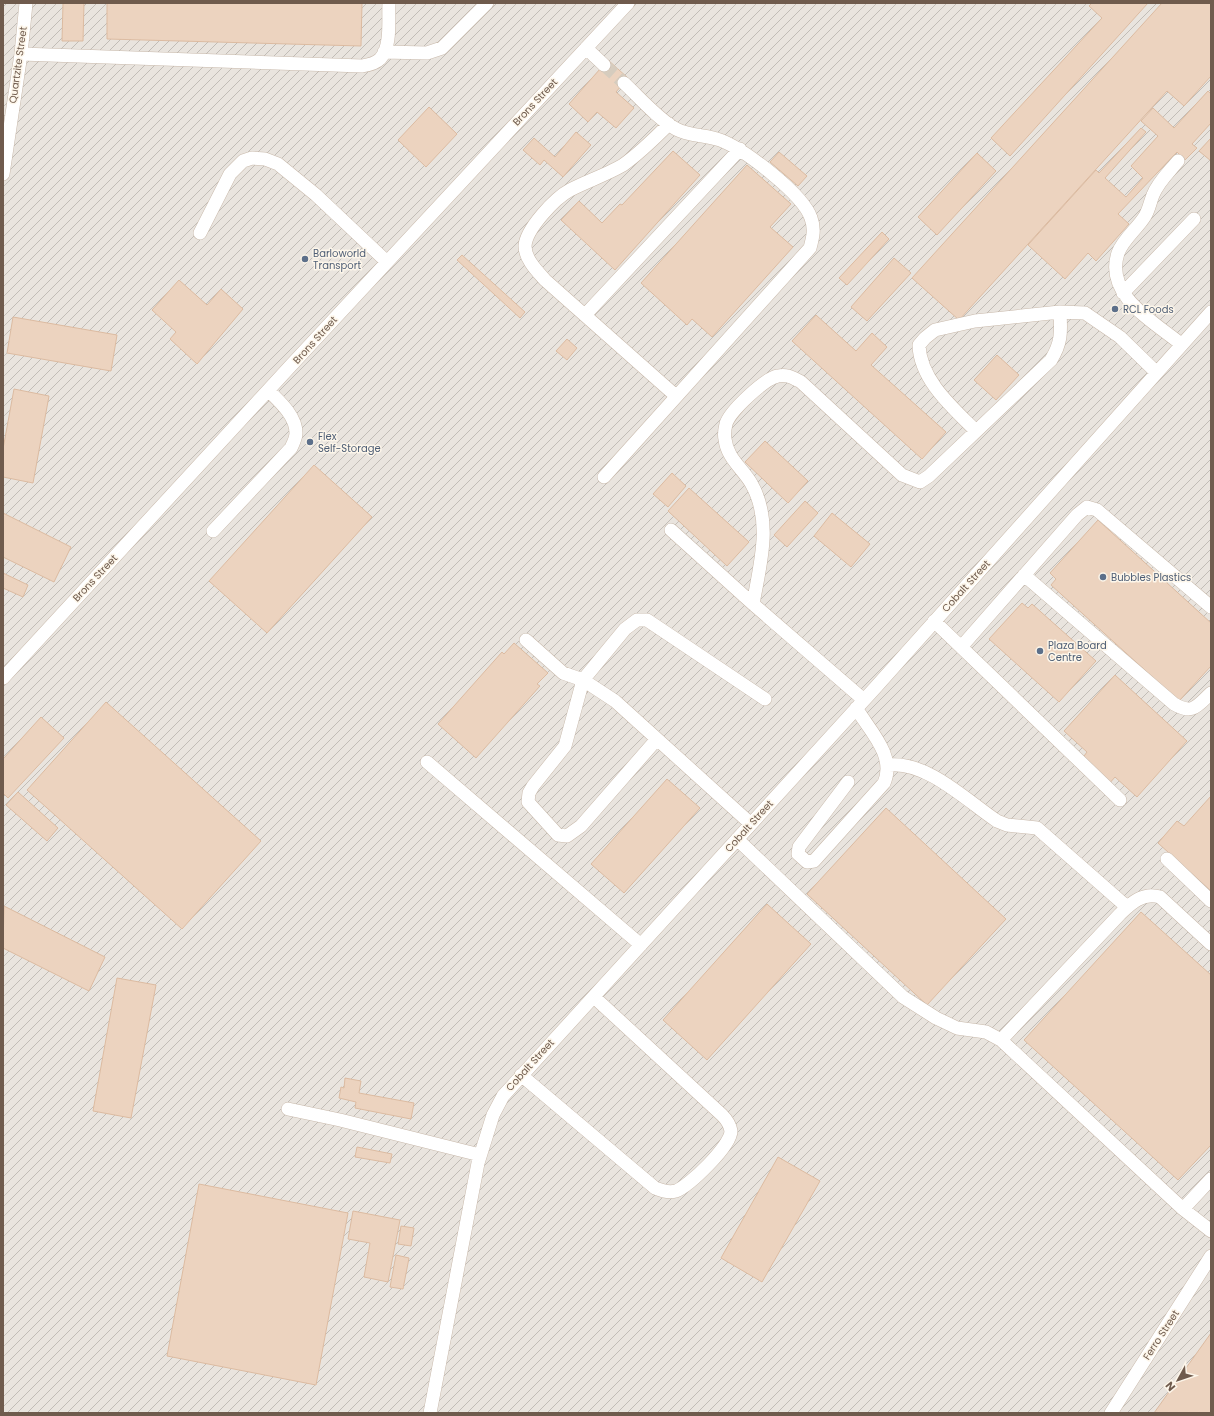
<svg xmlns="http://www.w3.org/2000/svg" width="1214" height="1416" viewBox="0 0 1214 1416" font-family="Poppins,sans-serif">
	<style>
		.industrial { fill: url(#industrial-furrows) }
		.building { fill: #ecd3bf; stroke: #dcbba1 }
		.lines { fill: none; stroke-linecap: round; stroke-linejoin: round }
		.minor-tunnel { stroke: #d6ccbe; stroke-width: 13; stroke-dasharray: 13 6; stroke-linecap: butt }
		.minor-casing { stroke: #c9baac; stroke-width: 14 }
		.minor { stroke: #fff; stroke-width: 13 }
		.service-dot { fill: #5c6f8a; stroke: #fdf6ea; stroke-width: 1.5 }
		.labels { text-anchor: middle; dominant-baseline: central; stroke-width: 3; stroke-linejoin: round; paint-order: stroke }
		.street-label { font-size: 10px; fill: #6f5b4d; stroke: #fdf6ea }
		.service-label { font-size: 10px; fill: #4e5e75; stroke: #fdf6ea; text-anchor: start }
	</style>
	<defs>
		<pattern id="industrial-furrows" width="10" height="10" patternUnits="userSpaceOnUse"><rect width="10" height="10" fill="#e9e4de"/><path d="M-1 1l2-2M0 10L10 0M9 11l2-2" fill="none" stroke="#c1bcb6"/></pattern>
	</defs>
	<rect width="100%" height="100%" fill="#f9f2e4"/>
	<!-- industrial -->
	<path class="industrial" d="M3,3H1211V1413H3Z"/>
	<!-- building -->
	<path class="building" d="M63,3H84L83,41H62Z
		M107,3H362L361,46L107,39Z
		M1092,3H1148L1010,156L991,138L1102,18L1089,6Z
		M1162,3H1211V76L1184,106L1167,91L959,320L912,278Z
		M608,60L628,78L616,92L634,108L616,128L597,112L588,122L569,104Z
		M1208,91L1211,94V123L1192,144L1197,148L1185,160L1177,152L1118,214L1129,224L1096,261L1088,253L1065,279L1028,245L1096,170L1099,173L1141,128L1146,132L1105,178L1126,197L1143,178L1131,166L1158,136L1141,121L1153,108L1174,128Z
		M429,107L457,134L426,167L398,140Z
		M576,132L591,145L563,177L544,160L540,165L523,150L534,138L555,157Z
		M1211,138V161L1199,151Z
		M673,151L700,175L615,270L561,220L579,201L602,223L620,204L622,205Z
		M779,152L807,176L798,186L770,162Z
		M977,153L996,171L937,235L918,217Z
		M747,165L791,204L770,227L793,247L712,337L692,319L687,325L641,283Z
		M882,232L889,239L847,285L839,278Z
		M462,255L525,312L520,318L457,260Z
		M894,258L911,273L867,321L851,307Z
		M179,280L207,305L221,289L243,309L197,364L170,339L176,332L152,310Z
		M816,315L856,351L872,333L887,347L871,365L946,432L922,459L792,341Z
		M13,317L117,335L111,371L7,353Z
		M567,339L577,348L567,360L556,351Z
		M997,355L1019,375L996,400L974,380Z
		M14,389L49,396L33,483L3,477V449Z
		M765,441L808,481L788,503L745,462Z
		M314,465L372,517L267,633L209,581Z
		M672,473L686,486L668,507L653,494Z
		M689,488L749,542L727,566L668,511Z
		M805,501L818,513L787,547L774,535Z
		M3,513L71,547L54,582L3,557Z
		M832,513L870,544L851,567L814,536Z
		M1098,520L1211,623V666L1179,701L1051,585L1056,579L1050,573Z
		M3,573L28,585L23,597L3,588Z
		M1022,603L1028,608L1032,604L1096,661L1059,702L989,639Z
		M514,643L548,673L537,684L540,686L476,758L438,724L502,652L504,654Z
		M1115,675L1187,741L1137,797L1115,777L1108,785L1081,760L1087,752L1064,731Z
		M106,702L261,841L182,929L27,790Z
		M41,717L64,738L8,798L3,793V759Z
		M667,779L700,808L624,893L591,864Z
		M18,792L58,828L47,841L6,805Z
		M1211,796V891L1158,843L1177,821L1184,826Z
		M886,808L1006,919L927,1005L807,894Z
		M767,904L811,944L707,1060L663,1020Z
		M4,906L105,957L89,991L3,948Z
		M1141,912L1211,975V1145L1178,1180L1024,1040Z
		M117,978L156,985L131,1118L93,1111Z
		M345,1078L361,1081L359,1093L414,1103L411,1119L355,1108L356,1102L339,1098L341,1087L344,1088Z
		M357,1147L392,1154L390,1163L355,1157Z
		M778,1157L820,1181L762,1282L721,1258Z
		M199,1184L348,1213L316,1385L167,1356Z
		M353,1211L400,1220L388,1282L364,1277L370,1243L348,1239Z
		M401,1226L414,1228L411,1246L398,1244Z
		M396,1255L409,1258L403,1289L390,1287Z
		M1211,1333V1413H1154Z"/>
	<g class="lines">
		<!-- minor-tunnel -->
		<path class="minor-tunnel" d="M604,65L624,83"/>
		<defs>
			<path id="minor" d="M586,48L604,65
				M384,52L427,53L442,48L487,3
				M21,54L362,66C368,65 375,64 380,59C392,46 388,19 389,3
				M669,124C654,139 640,153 623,165C606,175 587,181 570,190C555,198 526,229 525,246C525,259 537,271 545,280L676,396
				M1178,161C1169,172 1158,182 1153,195C1150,202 1149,210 1145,216C1138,228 1123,239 1118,253C1104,295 1154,322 1181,344
				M3,174L21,54L26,3
				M200,233L230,174L243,161L252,158L265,159L278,164L316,195L386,261
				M1123,293L1194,219
				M585,315L740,149
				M976,431C953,408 920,380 919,345L925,338L935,330L975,321L1060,312L1085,313L1120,337L1156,372
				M604,477L810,248C813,237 815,229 811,218C803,194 744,149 720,140C706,135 689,136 676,129C658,119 639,97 624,83
				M671,530L753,604L864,700
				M213,531L291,448C293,444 296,438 296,433C296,416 280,402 269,391
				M1024,575L1174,704C1193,715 1197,706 1211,693
				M753,604C760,564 773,521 751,483C742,468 727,458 725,439C724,435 725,428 726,424C729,412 765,378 778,376C787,374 793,378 801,382L902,475L920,482L929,476L1051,360C1062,342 1061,332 1060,312
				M934,621L1120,800
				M526,640L563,673L583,680L615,701L751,824
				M962,646L1077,515L1087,507L1097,510L1211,607
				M3,678C210,452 419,227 628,3
				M657,739L581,826L567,836L558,835L528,802L529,793L533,786L565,746L583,680L625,629L637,620H647L765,699
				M427,762L641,945
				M889,765C927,761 967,801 997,821L1007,825L1037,828L1127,907
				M848,782L799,847L798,854L807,862L814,861L884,783C896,756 870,731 856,708
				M737,839L903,997L936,1018L957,1028L986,1032L1001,1040L1183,1209L1211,1231
				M1167,859L1211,901
				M1001,1040L1120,914C1131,903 1143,892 1160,897L1211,944
				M521,1075L655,1188C662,1191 668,1193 676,1191C689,1186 731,1146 731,1131C730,1125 726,1119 722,1115L594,997
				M288,1109L340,1120L480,1155
				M1183,1209L1211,1179
				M430,1413L478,1163L493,1115L503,1096L875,688L1211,312
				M1111,1413L1211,1256"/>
		</defs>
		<!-- minor casing -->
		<use href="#minor" class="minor-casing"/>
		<!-- minor -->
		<use href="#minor" class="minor"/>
	</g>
	<!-- markers -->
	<g class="service-dot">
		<circle cx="305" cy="259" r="4"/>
		<circle cx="1115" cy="309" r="4"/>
		<circle cx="310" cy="442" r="4"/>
		<circle cx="1103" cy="577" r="4"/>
		<circle cx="1040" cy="651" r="4"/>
	</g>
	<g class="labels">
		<!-- street labels -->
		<g class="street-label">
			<text transform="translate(18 65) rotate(-82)">Quartzite Street</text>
			<text transform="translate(535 102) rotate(-47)">Brons Street</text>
			<text transform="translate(315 340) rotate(-48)">Brons Street</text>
			<text transform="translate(95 578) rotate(-47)">Brons Street</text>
			<text transform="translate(966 586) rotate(-48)">Cobalt Street</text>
			<text transform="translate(749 826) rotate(-48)">Cobalt Street</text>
			<text transform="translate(530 1065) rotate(-48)">Cobalt Street</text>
			<text transform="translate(1161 1335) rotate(-57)">Ferro Street</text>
		</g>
		<!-- service labels -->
		<g class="service-label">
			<text x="313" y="253">Barloworld<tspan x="313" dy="12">Transport</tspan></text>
			<text x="1123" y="309">RCL Foods</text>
			<text x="318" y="436">Flex<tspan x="318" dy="12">Self-Storage</tspan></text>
			<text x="1111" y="577">Bubbles Plastics</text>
			<text x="1048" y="645">Plaza Board<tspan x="1048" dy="12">Centre</tspan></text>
		</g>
	</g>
	<!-- border -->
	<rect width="1214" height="1416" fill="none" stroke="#6f5b4d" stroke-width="8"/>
	<!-- north arrow -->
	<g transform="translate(1178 1380) rotate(230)" stroke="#fdf6ea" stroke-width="3" paint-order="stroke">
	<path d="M0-3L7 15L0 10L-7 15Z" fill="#6f5b4d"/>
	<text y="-6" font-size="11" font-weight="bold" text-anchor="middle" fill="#6f5b4d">N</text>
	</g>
</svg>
